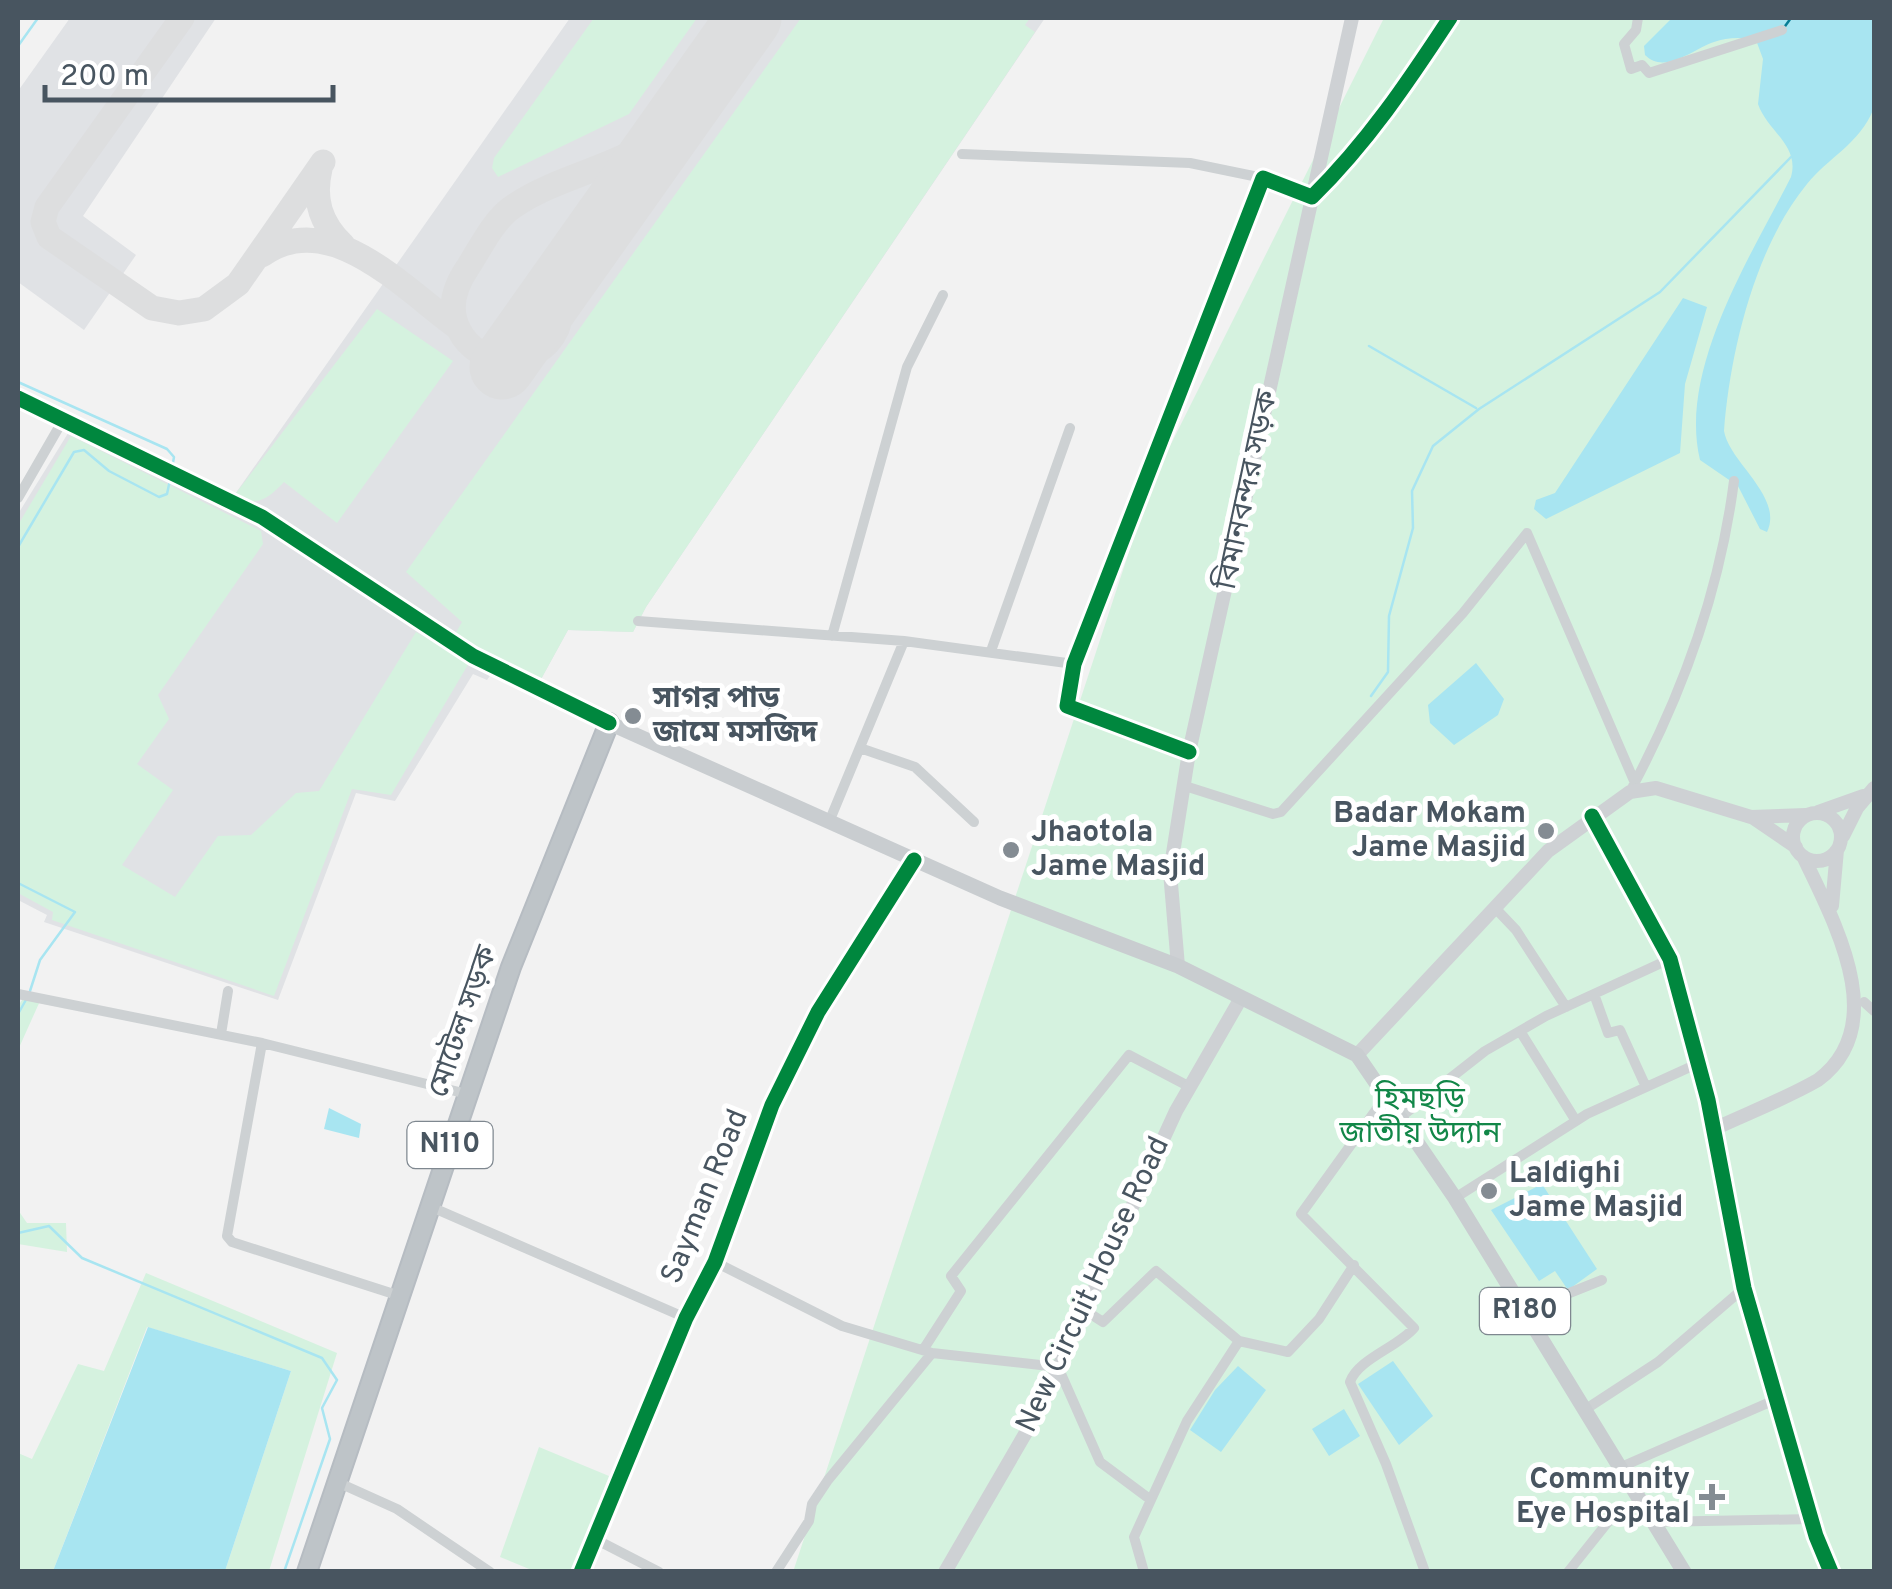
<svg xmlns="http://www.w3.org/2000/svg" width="1892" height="1589" viewBox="0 0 1892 1589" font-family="Overpass,'Noto Sans Bengali',sans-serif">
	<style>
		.airport { fill: #e0e2e5 }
		.green { fill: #d5f2df }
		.water { fill: #a8e5f1 }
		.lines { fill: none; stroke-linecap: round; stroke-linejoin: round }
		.stream { stroke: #a8e5f1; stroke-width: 2.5 }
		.ferry { stroke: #077d94; stroke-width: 2.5; stroke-dasharray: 12 10; stroke-linecap: butt }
		.taxiway { stroke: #dddedf; stroke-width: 25 }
		.runway { stroke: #dddedf; stroke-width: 65 }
		.highway-casing { stroke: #b6bcc2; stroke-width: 22 }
		.street { stroke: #cdd1d3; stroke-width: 10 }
		.secondary { stroke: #ced1d4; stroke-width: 14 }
		.primary { stroke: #c9cdd0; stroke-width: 15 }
		.highway { stroke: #bec4c8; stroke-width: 18 }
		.cycleway-casing { stroke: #fff; stroke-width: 21 }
		.cycleway { stroke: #00873e; stroke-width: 15 }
		.poi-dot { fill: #848c93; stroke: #fff; stroke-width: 4 }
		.labels { text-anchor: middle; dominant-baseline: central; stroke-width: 10; stroke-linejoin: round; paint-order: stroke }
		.shield { fill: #fff; stroke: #7f8890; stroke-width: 2.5 }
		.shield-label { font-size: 28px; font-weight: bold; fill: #485560 }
		.street-label { font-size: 30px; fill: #485560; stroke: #fff }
		.poi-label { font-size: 30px; font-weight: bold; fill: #485560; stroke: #fff; text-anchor: start }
		.park-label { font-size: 30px; fill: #128748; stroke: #fff }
	</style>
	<rect width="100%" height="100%" fill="#f2f2f2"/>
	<!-- airport -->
	<path class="airport" d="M70,18H216L83,216L136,255L84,330L18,282V91Z
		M570,18H1045L646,607L633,632L568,630L540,681L501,660L487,680L473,674L395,801L356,793L278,1000L44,922L47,915L18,900V514L70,430L226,507Z"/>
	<!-- green -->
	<path class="green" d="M594,18H697L629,114L498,177L492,168L494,158Z
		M801,18H1030L1025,25L1035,32L646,607L633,632L568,630L540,681L455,634L462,622L406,572Z
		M1384,18H1874V1571L793,1572L1152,482Z
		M377,309L453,361L337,523L284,482C268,499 257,507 233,497Z
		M71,436L261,531L263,544L158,695L169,719L137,764L173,790L122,865L175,897L218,836L251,835L296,793L319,791L416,632L469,663L391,795L352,789L274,996L52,920L53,912L18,893V525Z
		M24,997L40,1001L18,1050V1006Z
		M18,1210L27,1223H66L67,1252L18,1244Z
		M146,1273L337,1353L269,1571H225L291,1371L147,1327L53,1571H18V1453L32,1459L78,1364L104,1371Z
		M539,1447L609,1476L573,1571H534L500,1557Z"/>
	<!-- water -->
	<path class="water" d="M1672,18H1874C1874,40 1881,91 1873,110C1860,143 1828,158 1807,184C1755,247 1730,352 1724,431C1729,462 1784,497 1767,532L1760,529L1738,486L1700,460C1678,369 1752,254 1791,177C1800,145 1767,131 1758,104L1763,59L1756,40C1743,37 1727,37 1714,42C1693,49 1665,75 1645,55L1644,46Z
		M1683,298L1707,307L1685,384L1680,453L1546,519L1534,509L1536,500L1555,493Z
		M1476,663L1504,699L1498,715L1454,745L1430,723L1428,705Z
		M329,1108L361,1124L359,1138L324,1129Z
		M1542,1184L1597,1269L1568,1290L1555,1271L1539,1281L1491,1210Z
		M148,1327L291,1371L225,1571H53Z
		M1393,1361L1433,1416L1399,1445L1358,1384Z
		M1238,1366L1266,1390L1221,1452L1190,1430L1215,1390Z
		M1344,1409L1360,1436L1329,1456L1312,1429Z"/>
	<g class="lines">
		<!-- stream -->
		<path class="stream" d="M18,46L38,18
			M1369,346L1476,408
			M18,382L167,449L174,457L172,468
			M18,547L74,452L84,450L109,471L159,497L167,494L170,480
			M1371,696L1388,672L1389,616L1413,528L1412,491L1433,446L1479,409L1660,292L1791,157
			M18,883L75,912L40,960L30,991
			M18,1014L27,998
			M18,1233L49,1226L82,1258L322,1358L337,1380L322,1408L330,1439L284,1572"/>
		<!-- ferry -->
		<path class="ferry" d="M1783,29L1791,18"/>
		<!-- taxiway -->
		<path class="taxiway" d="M182,18L47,207L43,222L49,237L152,308L179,313L204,309L238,284L323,162
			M320,169C313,199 320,223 343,245
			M262,255C329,206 404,289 457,327
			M565,278C558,294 564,312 557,329C538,370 479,370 459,330C447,308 455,286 468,267C481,247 494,219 514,206C564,172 633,166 675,122"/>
		<!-- runway -->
		<path class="runway" d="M502,367L749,18"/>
		<defs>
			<path id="highway" d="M307,1572L511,967L609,723"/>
		</defs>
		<!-- highway casing -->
		<use href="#highway" class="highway-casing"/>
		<!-- street -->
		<path class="street" d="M1638,18L1636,30L1624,44L1631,69L1642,65L1649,73L1782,30
			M962,154L1190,163L1263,178
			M18,498L63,420
			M638,621L904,641L1074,664
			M832,636L907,367L943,295
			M991,651L1070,428
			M860,748L915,767L974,822
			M1189,752L1067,706L1074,664L1263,178L1312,197C1367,143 1408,82 1450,18
			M1185,786L1273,814L1281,812L1463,613L1527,533L1635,783
			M1633,786C1684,690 1720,590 1734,481
			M829,822L904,641
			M1497,910L1516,930L1566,1007
			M18,994L262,1043
			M1594,994L1608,1033L1620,1030L1646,1087
			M1864,1002L1874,1011
			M1520,1031L1576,1121
			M221,1034L228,991
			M1386,1096L1301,1214L1414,1328C1398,1347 1358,1359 1350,1382L1386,1464L1425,1572
			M1402,1116L1485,1051L1546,1016L1670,959
			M1455,1198L1587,1114L1699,1063
			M429,1206L686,1318
			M715,1262L842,1326L932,1353L1058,1367L1100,1462L1151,1500
			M400,1296L232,1242L227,1236L262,1043L467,1094
			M1086,1311L1103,1322L1156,1271L1239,1341L1288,1352L1319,1319L1354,1265
			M1531,1320L1567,1294L1602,1280
			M923,1350L961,1291L951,1276L1129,1055L1190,1087
			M1586,1409L1658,1362L1744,1288
			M1621,1467L1777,1399
			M337,1482L397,1509L490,1572
			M1654,1522L1812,1519
			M595,1539L659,1572
			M581,1572L686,1318L715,1262L772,1105L818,1012L914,860
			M776,1572L809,1521L812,1504L828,1480L932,1353
			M1144,1572L1134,1537L1187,1421L1239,1341
			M1568,1572L1608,1522L1642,1503"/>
		<!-- secondary -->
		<path class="secondary" d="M18,398L262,517L473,656L609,723
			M1818,812L1863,796
			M1793 837a24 24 0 1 1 48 0a24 24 0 1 1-48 0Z
			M1592,816L1670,959L1708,1100L1744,1288L1816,1536L1831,1572
			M1752,817L1796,847
			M1843,836L1857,808L1874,788
			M1832,906L1837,850
			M1178,966L1170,872L1189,752L1352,18
			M1357,1055L1548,851L1630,792L1656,788L1751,817L1806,815
			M1714,1129C1748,1113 1785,1099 1818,1080C1892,1025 1834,922 1803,856
			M945,1572L1039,1410L1176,1111L1241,998"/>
		<!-- primary -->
		<path class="primary" d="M609,723L1000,898L1178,966L1357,1055L1455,1198L1684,1572"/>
		<!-- highway -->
		<use href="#highway" class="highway"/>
		<defs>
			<path id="cycleway" d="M18,398L262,517L473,656L609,723
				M1189,752L1067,706L1074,664L1263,178L1312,197C1367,143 1408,82 1450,18
				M1592,816L1670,959L1708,1100L1744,1288L1816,1536L1831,1572
				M581,1572L686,1318L715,1262L772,1105L818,1012L914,860"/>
		</defs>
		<!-- cycleway casing -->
		<use href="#cycleway" class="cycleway-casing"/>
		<!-- cycleway -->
		<use href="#cycleway" class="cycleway"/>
	</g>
	<!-- markers -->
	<g class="poi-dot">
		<circle cx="633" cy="716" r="10"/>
		<circle cx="1546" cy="831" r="10"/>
		<circle cx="1011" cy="850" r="10"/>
		<circle cx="1489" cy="1191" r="10"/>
		<path d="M1707 1482h10v10h10v10h-10v10h-10v-10h-10v-10h10z"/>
	</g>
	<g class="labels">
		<!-- shield labels -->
		<g class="shield">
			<rect x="407.5" y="1122" width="85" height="46" rx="8"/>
			<rect x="1480" y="1288" width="90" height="46" rx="8"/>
		</g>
		<g class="shield-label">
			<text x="450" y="1145">N110</text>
			<text x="1525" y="1311">R180</text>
		</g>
		<!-- street labels -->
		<g class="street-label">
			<text transform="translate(1248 490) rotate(-78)">বিমানবন্দর সড়ক</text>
			<text transform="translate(464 1022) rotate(-71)">মোটেল সড়ক</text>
			<text transform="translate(706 1197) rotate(-68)">Sayman Road</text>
			<text transform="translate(1094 1285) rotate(-65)">New Circuit House Road</text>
		</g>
		<!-- poi labels -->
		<g class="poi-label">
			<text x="653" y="699">সাগর পাড়<tspan x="653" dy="34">জামে মসজিদ</tspan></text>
			<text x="1526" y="814" text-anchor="end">Badar Mokam<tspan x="1526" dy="34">Jame Masjid</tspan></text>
			<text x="1031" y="833">Jhaotola<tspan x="1031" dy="34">Jame Masjid</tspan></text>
			<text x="1509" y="1174">Laldighi<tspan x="1509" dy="34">Jame Masjid</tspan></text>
			<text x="1690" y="1480" text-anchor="end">Community<tspan x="1690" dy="34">Eye Hospital</tspan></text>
		</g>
		<!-- park labels -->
		<g class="park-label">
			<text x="1420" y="1100">হিমছড়ি<tspan x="1420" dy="34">জাতীয় উদ্যান</tspan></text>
		</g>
	</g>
	<!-- border -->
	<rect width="1892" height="1589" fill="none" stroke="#485560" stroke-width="40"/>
	<!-- scale -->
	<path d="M45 85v15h288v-15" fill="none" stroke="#485560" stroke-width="5"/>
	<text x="60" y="85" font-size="30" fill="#485560" stroke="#ffffff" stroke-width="8" paint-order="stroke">200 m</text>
</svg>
